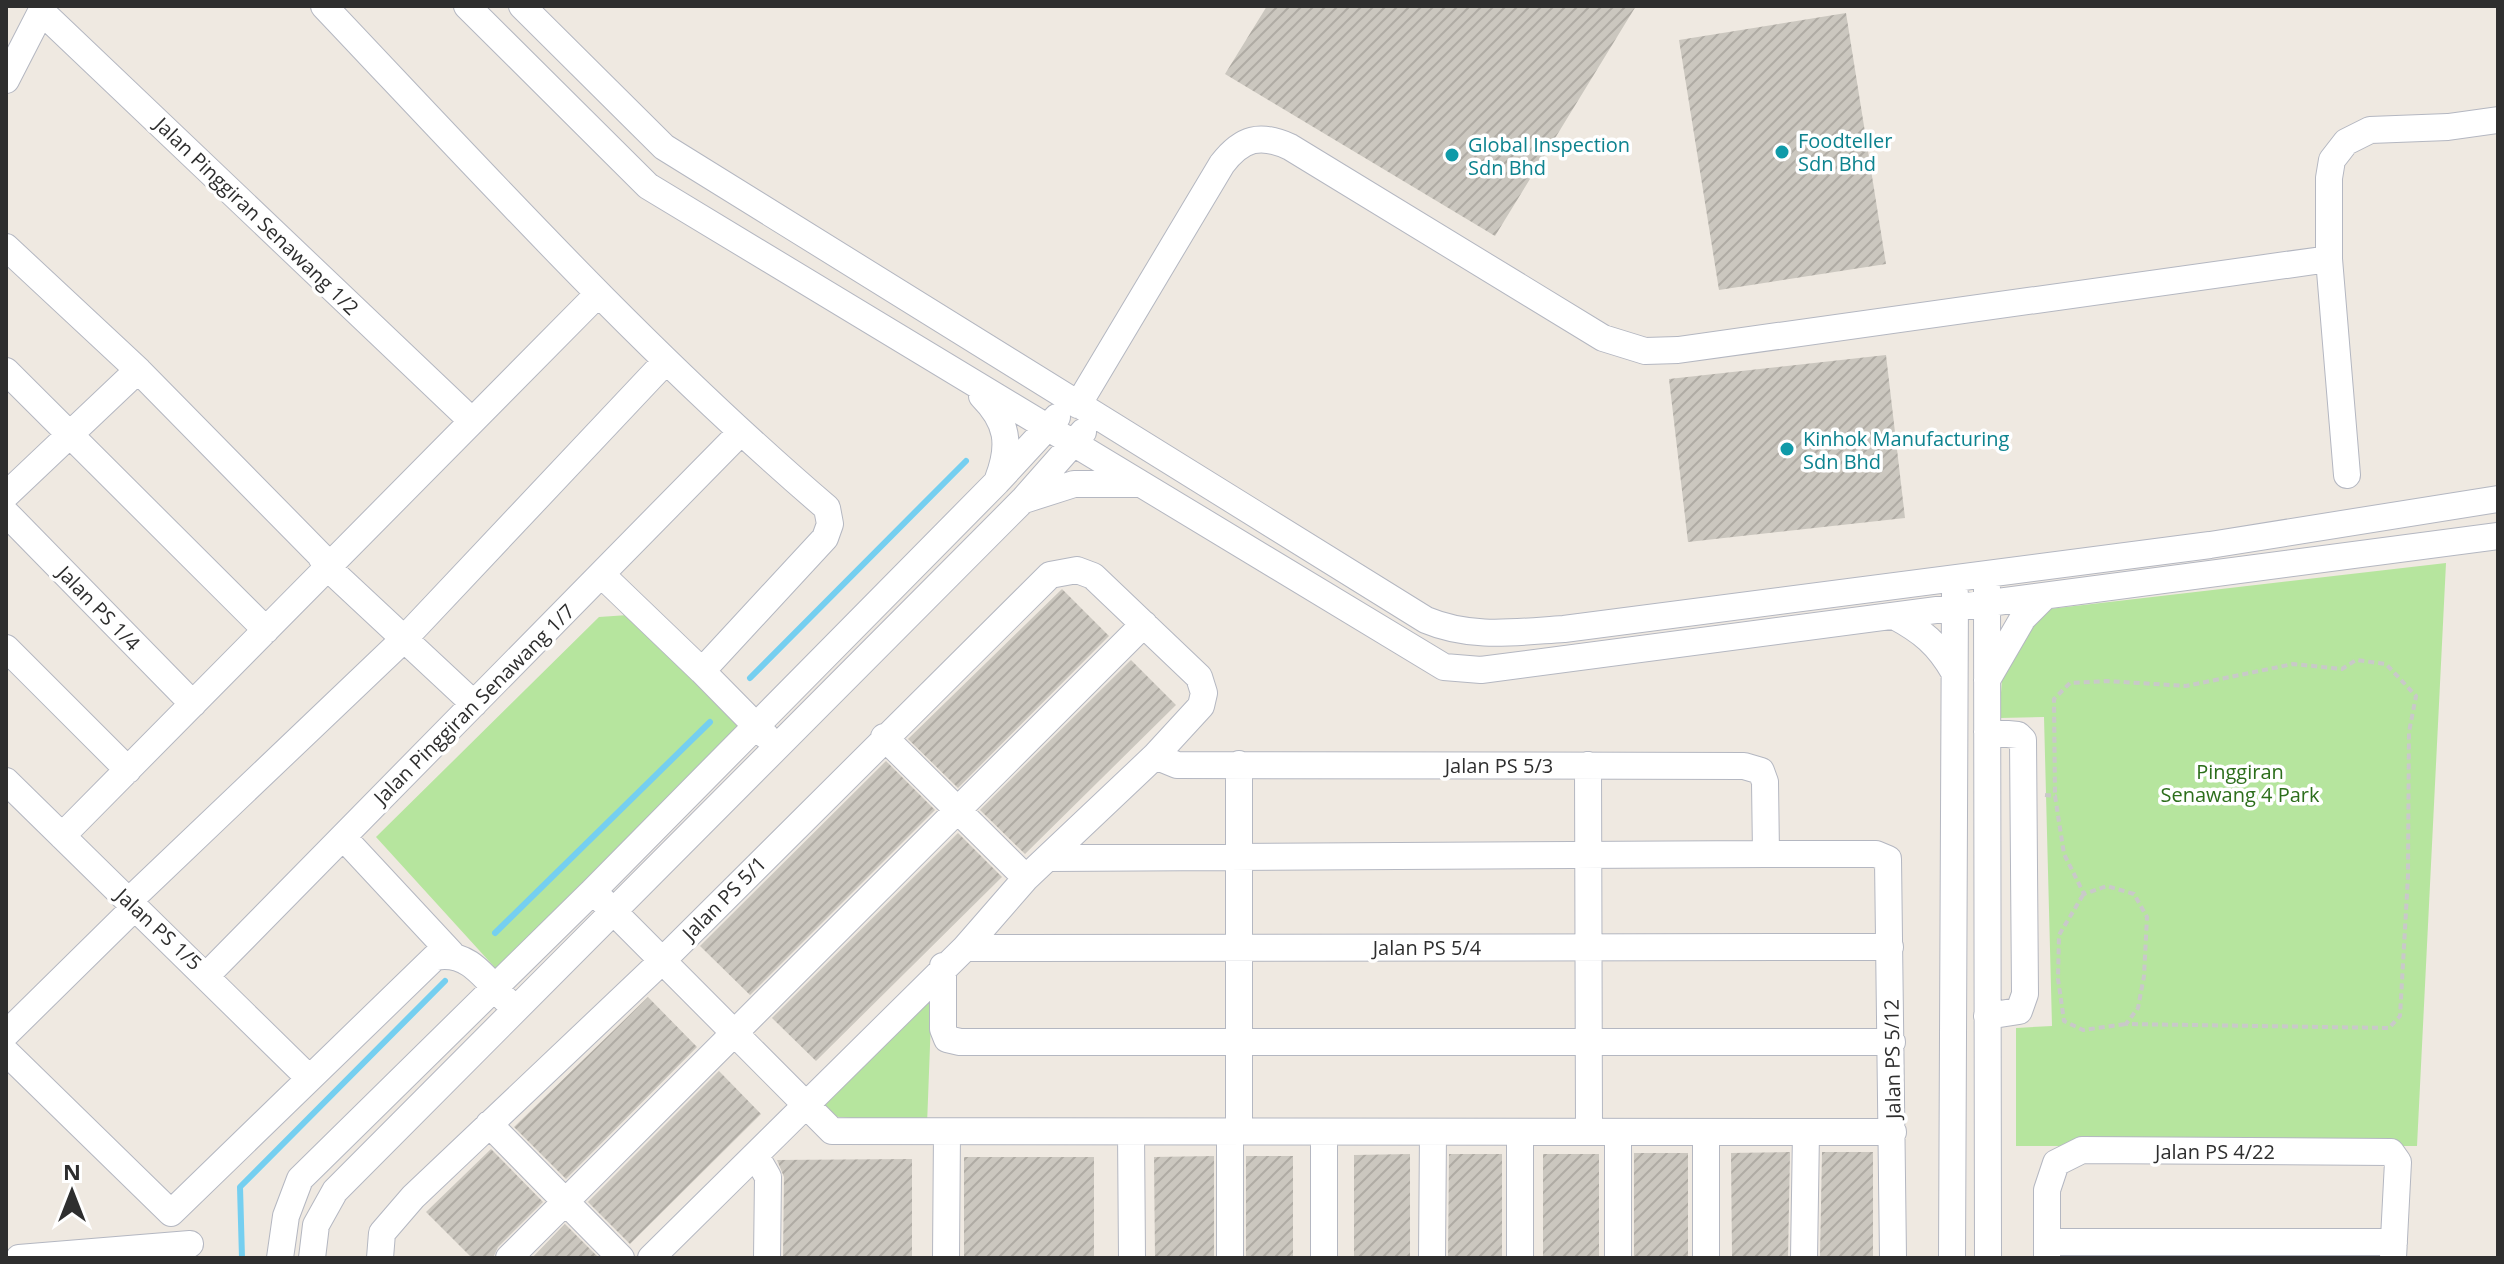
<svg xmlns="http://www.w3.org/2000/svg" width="2504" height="1264" viewBox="0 0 2504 1264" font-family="'Open Sans',sans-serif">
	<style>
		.park { fill: #b6e59e }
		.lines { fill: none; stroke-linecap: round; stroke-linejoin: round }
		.stream { stroke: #75cff0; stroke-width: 6 }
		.building { fill: url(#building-hatch) }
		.minor-casing { stroke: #b4b7c1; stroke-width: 28 }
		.path { stroke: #c9c9c9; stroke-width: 4; stroke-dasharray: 6 4; stroke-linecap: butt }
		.minor { stroke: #fff; stroke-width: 26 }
		.culture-dot { fill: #0f9aa8; stroke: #fff; stroke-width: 3 }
		.labels { text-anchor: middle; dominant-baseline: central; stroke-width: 7; stroke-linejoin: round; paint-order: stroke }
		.culture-label { font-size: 20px; fill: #0d838f; stroke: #fff; text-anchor: start }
		.street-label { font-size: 20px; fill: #2e2e2e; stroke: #fff }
		.park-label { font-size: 20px; fill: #2c6e1b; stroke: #fff }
	</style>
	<defs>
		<pattern id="building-hatch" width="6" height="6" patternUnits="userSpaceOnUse" patternTransform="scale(2)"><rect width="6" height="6" fill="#cbc7bf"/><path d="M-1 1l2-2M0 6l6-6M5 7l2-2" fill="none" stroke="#afaba4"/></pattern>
	</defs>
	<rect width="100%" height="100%" fill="#efe9e1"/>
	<!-- park -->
	<path class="park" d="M2446,563L2417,1146H2016V1028L2052,1026L2044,717L1999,718L2002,680L2033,621L2049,609Z
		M628,615L743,725L498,971L376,837L599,617Z
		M932,993L927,1125L829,1116L821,1106Z"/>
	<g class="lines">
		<!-- stream -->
		<path class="stream" d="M750,678L966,461
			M495,933L710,722
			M242,1258L240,1187L445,981"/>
	</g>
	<!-- building -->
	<path class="building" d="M1267,6H1636L1495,236L1225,74Z
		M1846,13L1886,264L1719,290L1679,40Z
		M1886,355L1905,518L1688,542L1669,379Z
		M1062,589L1109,636L958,788L908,739Z
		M1131,660L1176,705L1025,854L980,810Z
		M886,761L935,810L750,995L700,946Z
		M958,833L1002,877L816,1061L772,1018Z
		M648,997L697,1047L566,1179L514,1127Z
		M719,1071L761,1114L630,1244L588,1202Z
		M491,1149L543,1202L498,1247L493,1258H472L426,1212Z
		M1790,1152L1788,1258H1732L1731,1153Z
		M1822,1152H1873V1258H1820Z
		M1634,1153H1688V1258H1634Z
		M1410,1154V1258H1354V1155Z
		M1449,1154H1502V1258H1448Z
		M1543,1154H1599V1258H1543Z
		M1214,1156V1258H1155L1154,1157Z
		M1246,1156H1293V1258H1246Z
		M964,1157H1094V1258H964Z
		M912,1159V1258H783L784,1177L777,1160Z
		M565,1224L599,1258H532Z"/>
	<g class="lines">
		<defs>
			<path id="minor" d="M324,6C487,178 647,354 827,508L830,524L825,538L702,671L602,575
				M467,6L648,186L1444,667L1481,670L2498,536
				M522,6L664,147L1426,620C1471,639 1516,632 1564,629L2210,545L2498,499
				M41,11L472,421
				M6,80L44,6
				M6,247L138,370L320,555L326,566L474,704
				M6,371L266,630
				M982,396C1008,422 1011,445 998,479
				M1078,405L1222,164C1242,138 1260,133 1290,147L1603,338L1645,351L1678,350L2329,259
				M2347,475L2329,259V178L2332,160L2346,142L2370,130L2448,127L2498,120
				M6,495L138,370
				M1024,500L1074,484H1138
				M6,513L193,704
				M1987,588L1988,1258
				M1894,616C1922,631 1938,644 1954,672
				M6,648L128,770
				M702,671L766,736
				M1987,680L2023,618L2043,598
				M1987,732L2018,735L2023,740L2025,994L2019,1011L1987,1016
				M884,737L1026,878
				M1155,756L1177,765L1744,766L1761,771L1765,782L1766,854
				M1239,764V1132
				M1588,765L1589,1132
				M6,781L309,1078
				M62,836L598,294
				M343,837L451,953
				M1048,858L1766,854H1876L1888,859L1893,1258
				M593,891L832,1131L1893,1132
				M129,901L404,639L666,361
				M965,948L1890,947
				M943,966V1029L947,1039L960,1042H1892
				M207,975L740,433
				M6,1034L135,907
				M6,1052L171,1213L435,957C468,950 485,978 506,1000
				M489,1124L621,1258
				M1131,1132L1132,1258
				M1230,1132V1258
				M1520,1132V1258
				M1618,1132V1258
				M756,1156L768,1177L767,1258
				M2047,1242H2394
				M19,1258L190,1244
				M280,1258L286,1216L300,1179L593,891L997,482L1057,417
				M312,1258L316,1225L335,1191L1023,500L1083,432
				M380,1258L382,1233L413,1197L662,961L1050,575L1077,570L1093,576L1199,677L1204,693L1201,706L1155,756L1026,878L965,948L651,1258
				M509,1258L1144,624
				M946,1258L947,1132
				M1324,1258V1132
				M1432,1258L1433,1132
				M1706,1258V1132
				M1804,1258L1806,1132
				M1952,1258L1955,594
				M2047,1258V1190L2056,1163L2082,1150L2391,1152L2398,1162L2393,1258"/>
		</defs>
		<!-- minor casing -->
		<use href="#minor" class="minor-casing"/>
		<!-- path -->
		<path class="path" d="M2045,795L2055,796L2064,854L2084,894L2107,886L2134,894L2147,917L2144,976L2138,1008L2126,1024L2389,1028L2400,1016L2408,876L2409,732L2416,696L2386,664L2356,660L2342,669L2293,664L2186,686L2107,681L2070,683L2054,699L2055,796
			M2083,895L2059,935L2058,979L2064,1021L2083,1030L2126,1024"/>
		<!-- minor -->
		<use href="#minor" class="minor"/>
	</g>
	<!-- markers -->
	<g class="culture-dot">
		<circle cx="1782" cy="152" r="8"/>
		<circle cx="1452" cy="155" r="8"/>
		<circle cx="1787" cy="449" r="8"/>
	</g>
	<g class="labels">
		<!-- culture labels -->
		<g class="culture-label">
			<text x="1798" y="140">Foodteller<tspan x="1798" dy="23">Sdn Bhd</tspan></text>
			<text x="1468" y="144">Global Inspection<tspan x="1468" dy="23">Sdn Bhd</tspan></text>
			<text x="1803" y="438">Kinhok Manufacturing<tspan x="1803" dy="23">Sdn Bhd</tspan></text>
		</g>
		<!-- street labels -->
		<g class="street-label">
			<text transform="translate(257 216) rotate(44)">Jalan Pinggiran Senawang 1/2</text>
			<text transform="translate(99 608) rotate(46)">Jalan PS 1/4</text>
			<text transform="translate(474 704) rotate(-45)">Jalan Pinggiran Senawang 1/7</text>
			<text x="1499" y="765">Jalan PS 5/3</text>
			<text transform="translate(724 898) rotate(-45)">Jalan PS 5/1</text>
			<text transform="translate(159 929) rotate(43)">Jalan PS 1/5</text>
			<text x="1427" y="947">Jalan PS 5/4</text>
			<text transform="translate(1892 1059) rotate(-91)">Jalan PS 5/12</text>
			<text x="2215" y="1151">Jalan PS 4/22</text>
		</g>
		<!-- park labels -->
		<g class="park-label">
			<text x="2240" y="771">Pinggiran<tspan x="2240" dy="23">Senawang 4 Park</tspan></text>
		</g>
	</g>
	<!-- border -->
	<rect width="2504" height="1264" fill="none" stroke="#2e2e2e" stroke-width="16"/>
	<!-- north arrow -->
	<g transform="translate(72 1192)" stroke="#ffffff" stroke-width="6" paint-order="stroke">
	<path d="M0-6L14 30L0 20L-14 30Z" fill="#2e2e2e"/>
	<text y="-12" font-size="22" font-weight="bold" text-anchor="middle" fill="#2e2e2e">N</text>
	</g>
</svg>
